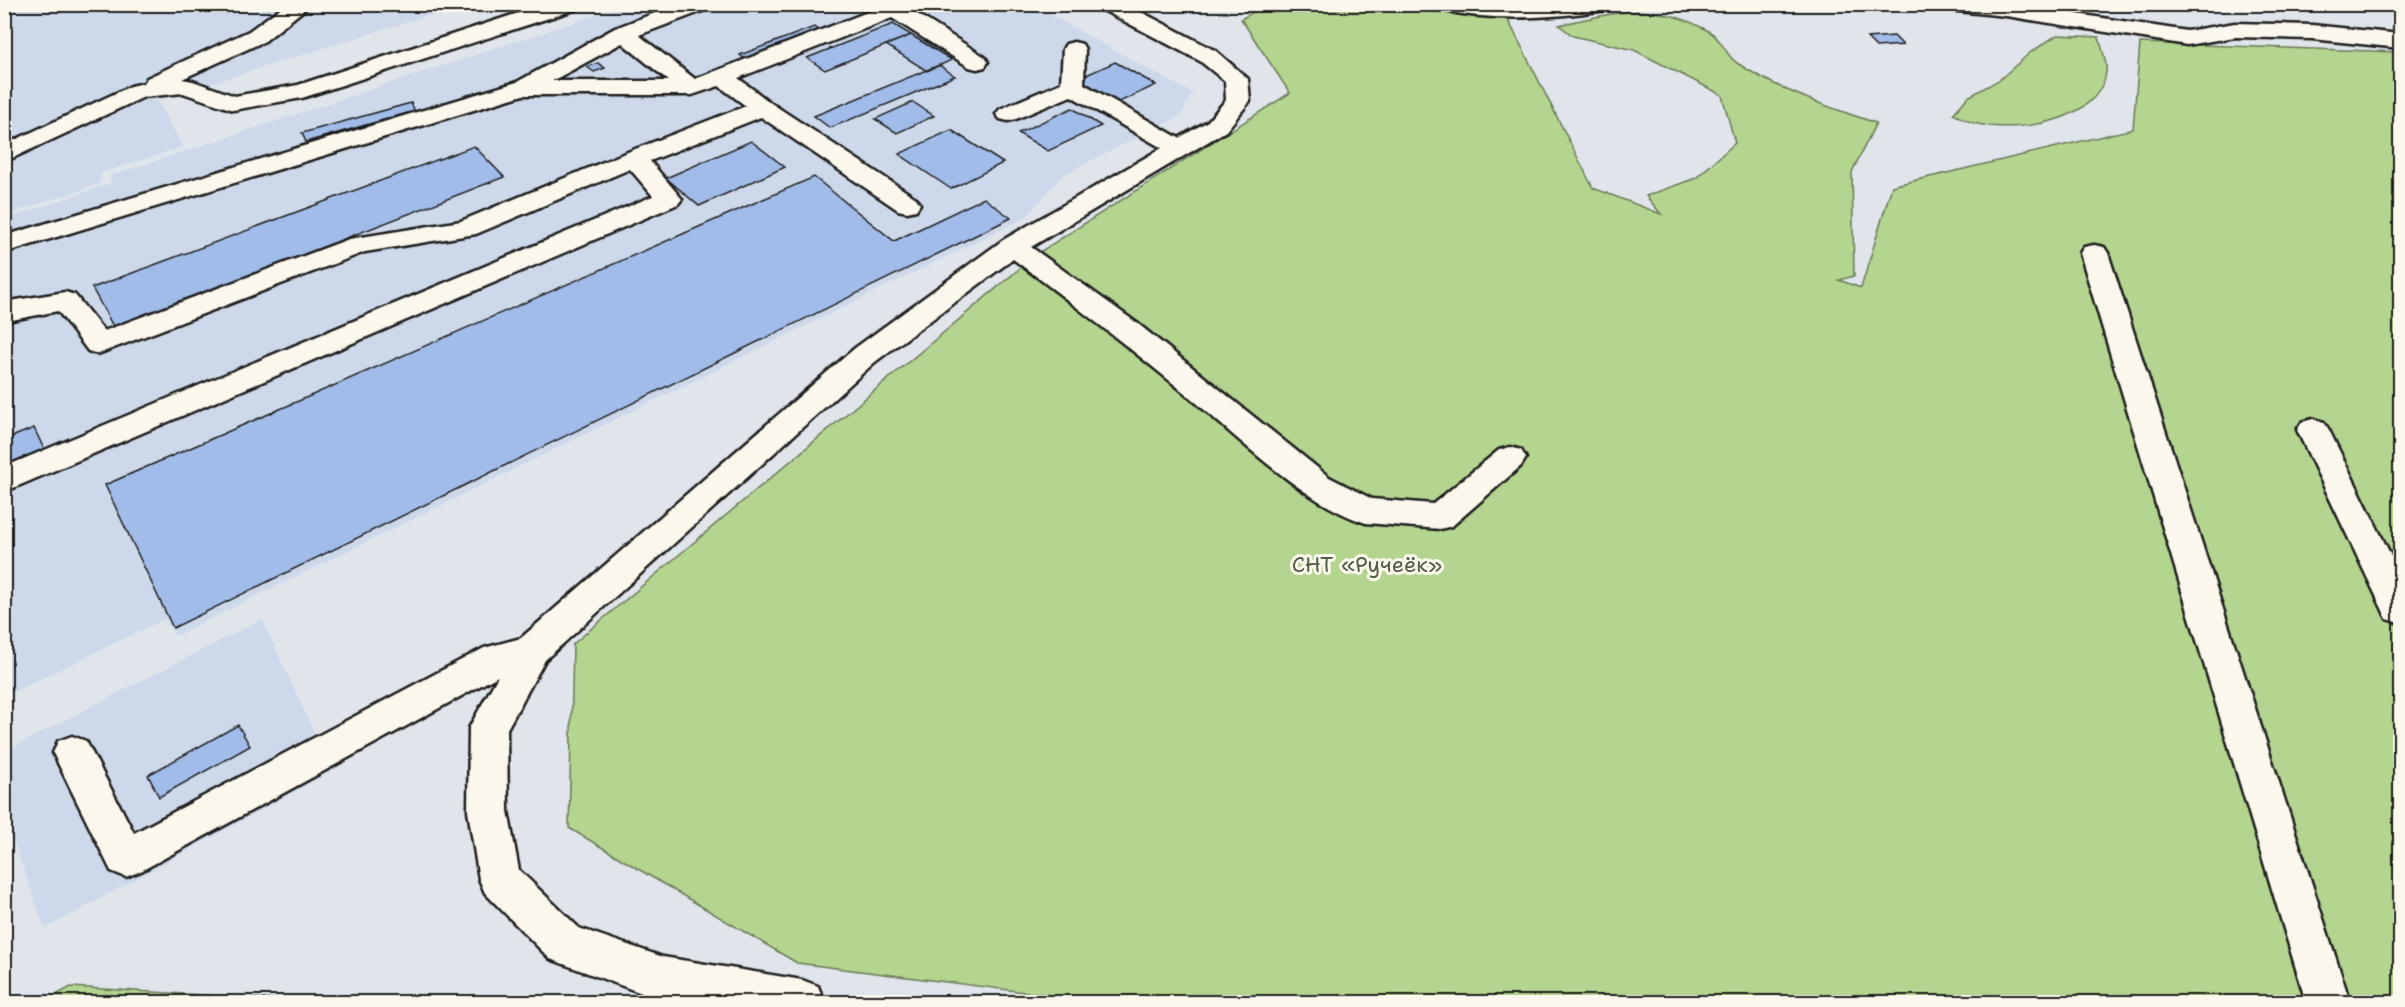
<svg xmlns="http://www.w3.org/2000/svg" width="2405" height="1007" viewBox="0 0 2405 1007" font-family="'Shantell Sans',sans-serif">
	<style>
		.built { fill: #cdd9ea }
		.green { fill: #b4d58f; stroke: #687856; stroke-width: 1.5 }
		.building { fill: #a1bce9; stroke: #1c1c1c; stroke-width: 1.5 }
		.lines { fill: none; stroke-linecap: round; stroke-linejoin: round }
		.minor-casing { stroke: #1c1c1c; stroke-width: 5 }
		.minor { fill: #fbf7ec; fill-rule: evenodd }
		.labels { text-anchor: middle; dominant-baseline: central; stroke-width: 6; stroke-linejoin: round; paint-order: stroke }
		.park-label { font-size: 22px; fill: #515d44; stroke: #fbf7ec }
	</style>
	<rect width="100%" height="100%" fill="#e0e5eb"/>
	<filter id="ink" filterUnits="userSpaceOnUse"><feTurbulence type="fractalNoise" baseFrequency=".0167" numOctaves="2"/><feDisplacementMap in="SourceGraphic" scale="12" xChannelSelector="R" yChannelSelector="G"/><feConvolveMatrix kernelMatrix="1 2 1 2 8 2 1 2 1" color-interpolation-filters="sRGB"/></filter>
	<g filter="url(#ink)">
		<!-- built -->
		<path class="built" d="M4,5H461L216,82L156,98L183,147L101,173L99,184L5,215Z
			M626,5H1033L1192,93L1182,115L1063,175L1025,218L175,636L165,619L5,696V219L111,183L110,176Z
			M262,619L332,771L45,929L5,818V751Z"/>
		<!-- green -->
		<path class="green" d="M1399,4L1506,16L1593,188L1661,214L1646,196L1696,178L1735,143L1722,95L1634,50L1573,36L1559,25C1617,12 1655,0 1710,32C1722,39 1726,56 1737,63C1780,91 1828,107 1876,123L1852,172L1854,276L1839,280L1861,288L1892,186L2133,129L2140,43L2400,52V1002H1103L797,963L569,828L573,644L1038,253L1290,93L1241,19L1265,5Z
			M2057,35L2099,37C2101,47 2108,63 2106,73C2098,122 2018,133 1978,124C1969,123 1961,117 1953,114L1968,97L1999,80L2031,52Z
			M71,987L315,1002H43Z"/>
		<!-- building -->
		<path class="building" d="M893,24L911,35L825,70L807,58Z
			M814,27L824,34L749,62L740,55Z
			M911,35L952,60L927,71L886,45Z
			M1894,36L1903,45L1876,47L1867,38Z
			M1115,62L1156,85L1115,104L1075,80Z
			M598,63L605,68L594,72L587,67Z
			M939,65L955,76L830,128L814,116Z
			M913,102L934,116L897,133L875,119Z
			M411,103L415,111L306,142L302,133Z
			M1072,108L1101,126L1048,151L1018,133Z
			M951,130L1003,163L951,189L899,154Z
			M751,141L785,167L699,206L666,178Z
			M474,146L504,177L114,328L92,288Z
			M814,177L894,241L984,198L1011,218L173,628L105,485Z
			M34,428L45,451L4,468V440Z
			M238,725L250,746L159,797L148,775Z"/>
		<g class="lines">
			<defs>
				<path id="minor" d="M286,4H311L265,41L182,79L193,81L235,96L298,85L546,4H579L577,9L302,98L233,110L183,93L144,97L4,162V145L131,86L144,83L147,78L249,31Z
					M679,4H710L708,9L639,35L695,79L878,8L876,4H918L911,10L985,57L988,62L985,67L977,69L969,67L892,18L738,78L771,103L916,198L920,204L916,210L907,212L898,210L761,117L650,161L682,199L678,204L4,492V467L653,196L630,169L476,234L365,252L98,354L88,351L58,311L7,321L4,320V302L65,292L75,295L104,331L349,239L461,221L625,153L746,106L719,86L692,95H523L4,253V236L517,82L615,28ZM622,43L669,81H552Z
					M1099,4H1126L1216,51L1248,79L1250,101L1226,131L1031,247L1137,323L1329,477L1372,499L1433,504L1499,450L1510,447L1521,450L1526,458L1521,466L1452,526L1440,529L1366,523C1304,504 1236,436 1186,394C1129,347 1072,303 1013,259L875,362L545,660L507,729L508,811L519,870L579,928L663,957L802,980L818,986L824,1002H675L663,1001L550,959L485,893L479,879L468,811L469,728L498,676L141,871L126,877L111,871L53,753L58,741L72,736L86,741L134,833L484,648L521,638L855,348L1003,240L1162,148L1071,96L1016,119L1008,121L1000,119L996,114L1000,109L1061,83L1063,49L1066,44L1074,42L1082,44L1085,49L1084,84L1179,138L1208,121L1226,100L1225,81L1200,61L1101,9Z
					M1434,4H1616L1614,9L1606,10C1553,18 1489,22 1436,9Z
					M1938,4H2012L2187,31L2235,23L2312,25L2400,34V48L2312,39L2235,37L2187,45L2006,16L1948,10L1940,9Z
					M2094,245L2104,247L2108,253L2350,1002H2306L2080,253L2084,247Z
					M2313,419L2324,422L2329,430L2400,574V623L2387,619L2297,430L2302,422Z"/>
			</defs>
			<!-- minor casing -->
			<use href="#minor" class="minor-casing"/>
			<!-- minor -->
			<use href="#minor" class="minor"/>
		</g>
	</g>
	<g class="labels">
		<!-- park labels -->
		<g class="park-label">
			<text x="1367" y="564">СНТ «Ручеёк»</text>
		</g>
	</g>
	<!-- margin -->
	<rect width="2405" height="1007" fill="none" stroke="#fbf7ec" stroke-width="24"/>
	<rect x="12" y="12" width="2381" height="983" fill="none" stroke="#1c1c1c" stroke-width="2" filter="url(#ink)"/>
</svg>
